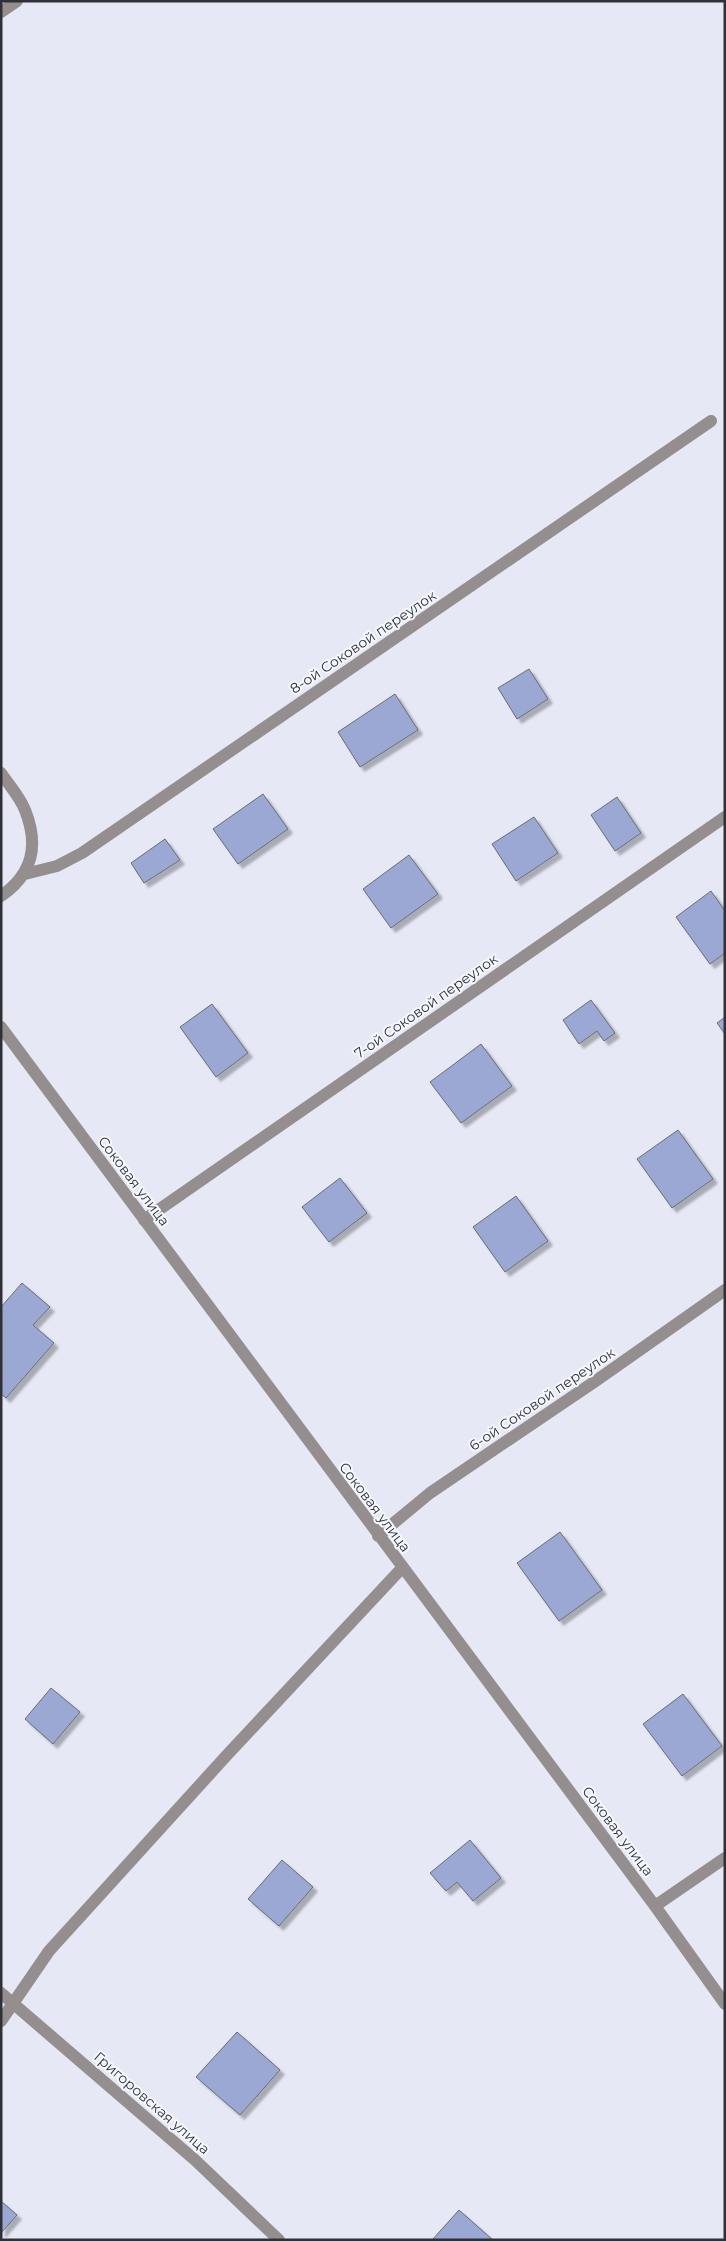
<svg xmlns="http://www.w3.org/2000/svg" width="726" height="2241" viewBox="0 0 726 2241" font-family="Montserrat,sans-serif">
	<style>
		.building { fill: #9ba8d3; stroke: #686c76; filter: url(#shadow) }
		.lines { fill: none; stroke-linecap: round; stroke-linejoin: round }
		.minor { stroke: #948e8f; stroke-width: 12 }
		.labels { text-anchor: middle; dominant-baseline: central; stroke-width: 4; stroke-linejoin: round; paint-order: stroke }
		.street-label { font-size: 14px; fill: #303136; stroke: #f5f7fe }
	</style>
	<defs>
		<filter id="shadow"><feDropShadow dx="4.5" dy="4.5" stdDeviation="1" flood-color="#0004"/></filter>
	</defs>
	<rect width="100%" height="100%" fill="#e6e9f5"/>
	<!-- building -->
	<path class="building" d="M529,669L548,699L517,719L498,688Z
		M395,694L418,730L360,767L338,732Z
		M263,794L288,829L238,864L213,829Z
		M617,797L641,833L615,851L591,815Z
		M534,817L558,853L516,881L492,844Z
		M165,839L180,860L144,883L131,863Z
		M409,855L438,894L391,928L363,889Z
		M711,891L725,911V953L710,964L676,917Z
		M591,1000L615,1033L604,1041L597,1031L579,1044L563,1020Z
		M212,1004L248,1053L216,1077L180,1027Z
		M725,1017V1034L717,1023Z
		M481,1044L512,1086L461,1123L430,1082Z
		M678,1130L713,1179L672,1208L637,1159Z
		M340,1178L367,1213L329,1242L302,1207Z
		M516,1196L548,1241L505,1272L473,1227Z
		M22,1283L50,1307L33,1325L54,1343L6,1398L1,1394V1307Z
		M560,1532L602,1590L559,1621L517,1563Z
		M51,1688L80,1712L53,1744L25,1719Z
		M683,1694L722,1746L682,1776L643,1724Z
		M470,1840L501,1878L473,1901L457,1882L446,1891L430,1873Z
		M282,1860L313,1887L279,1926L248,1899Z
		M237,2032L280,2070L240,2115L196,2077Z
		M1,2201L17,2215L1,2233Z
		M459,2210L493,2240H432Z"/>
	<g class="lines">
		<!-- minor -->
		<path class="minor" d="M1,12L17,1
			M1,773C9,785 20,797 25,810C39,845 33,874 1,896
			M25,874L57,866L82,853L711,421
			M1,1027L655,1906L725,2004
			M144,1220L725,817
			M378,1536L430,1493L597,1380L725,1290
			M655,1906L725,1858
			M1,1993L195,2160L279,2240
			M1,2021L49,1951L227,1755L402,1568"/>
	</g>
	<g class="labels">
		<!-- street labels -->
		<g class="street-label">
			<text transform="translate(363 642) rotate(-34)">8-ой Соковой переулок</text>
			<text transform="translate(426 1006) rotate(-35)">7-ой Соковой переулок</text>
			<text transform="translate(134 1181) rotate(53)">Соковая улица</text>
			<text transform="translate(542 1399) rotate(-34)">6-ой Соковой переулок</text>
			<text transform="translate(375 1507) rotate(53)">Соковая улица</text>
			<text transform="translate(618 1831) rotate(53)">Соковая улица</text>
			<text transform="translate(152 2103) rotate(41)">Григоровская улица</text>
		</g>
	</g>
	<!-- border -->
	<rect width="726" height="2241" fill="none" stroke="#303136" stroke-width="5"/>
</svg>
